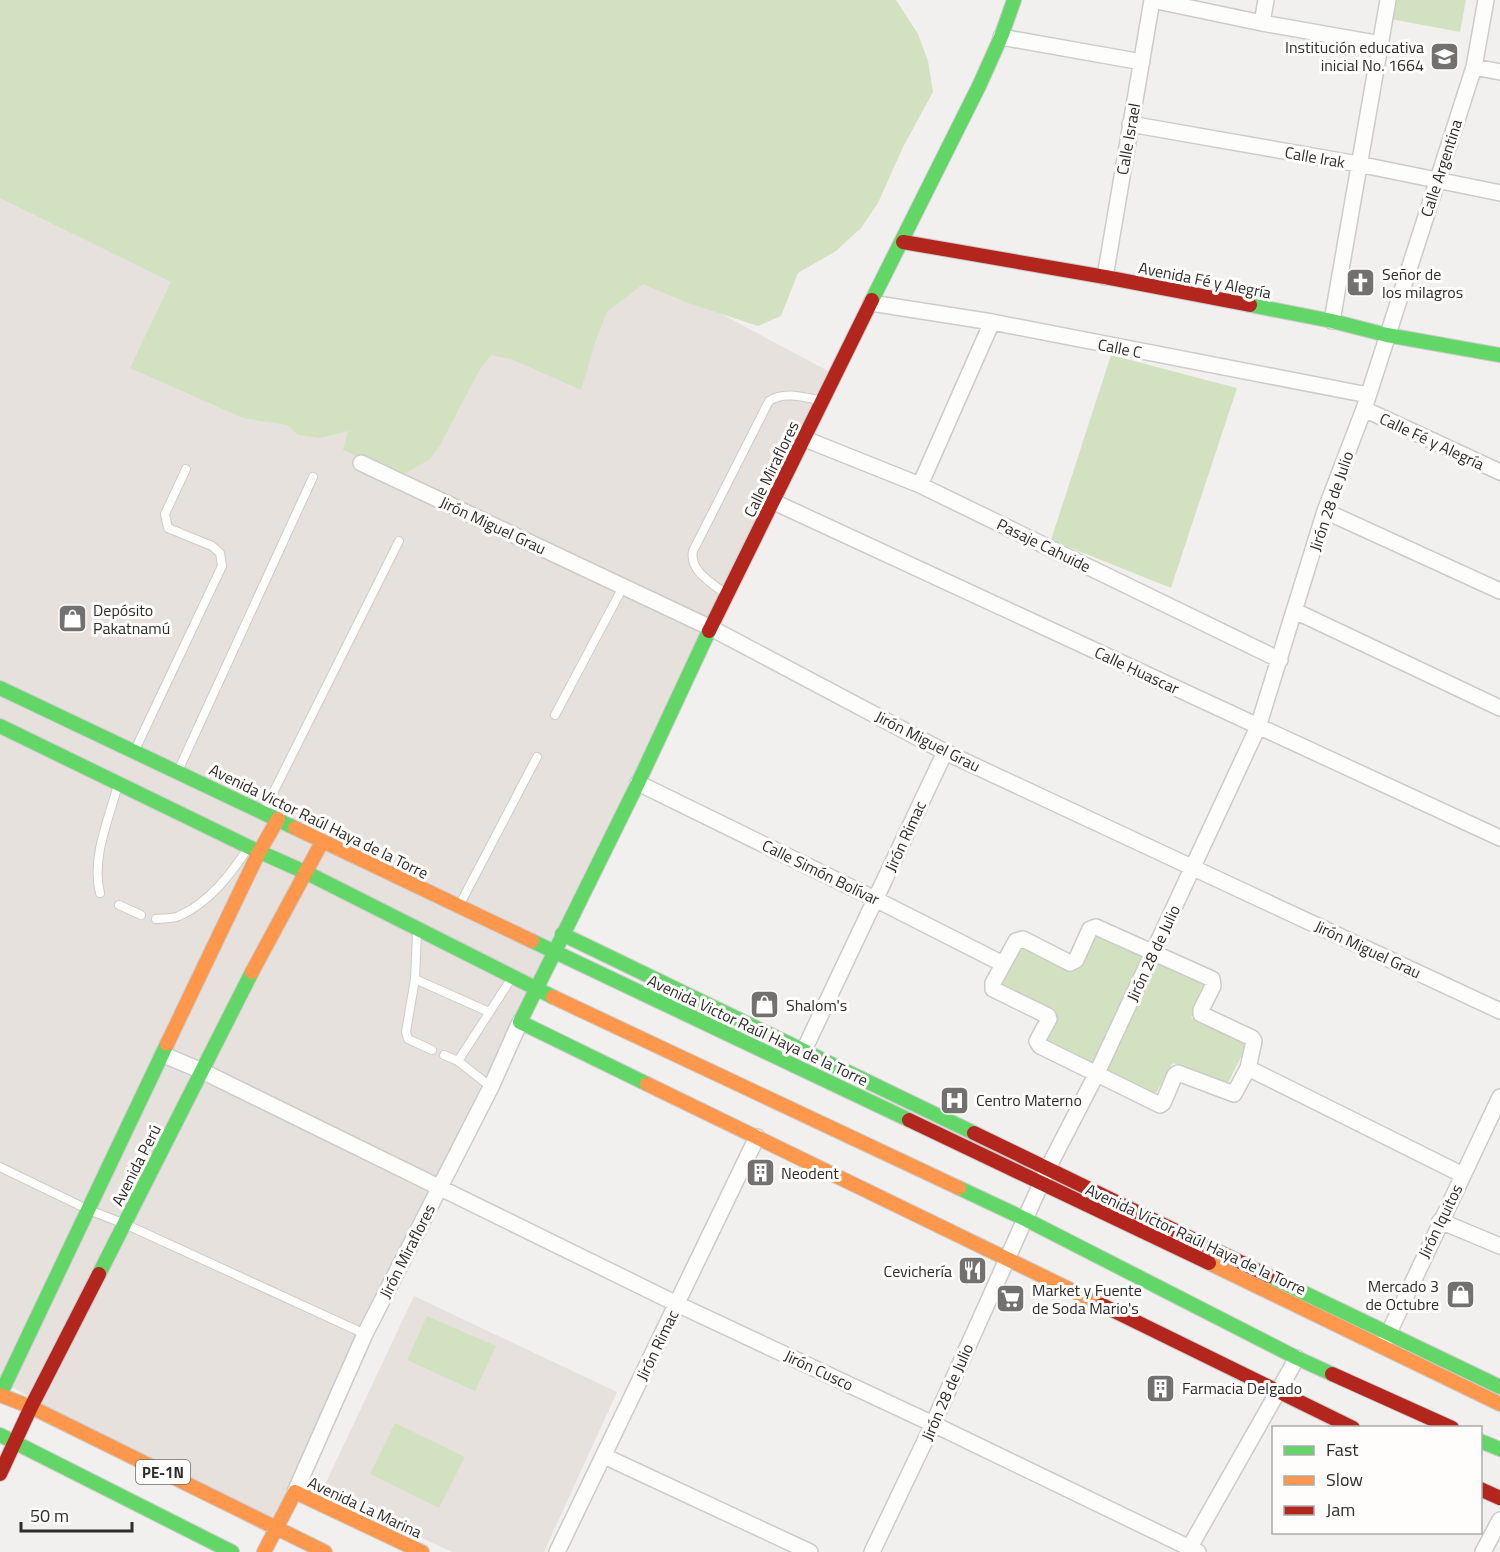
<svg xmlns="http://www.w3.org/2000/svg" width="1500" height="1552" viewBox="0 0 1500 1552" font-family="'Titillium Web',sans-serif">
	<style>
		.built { fill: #e6e1dd }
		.green { fill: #d2e2c1 }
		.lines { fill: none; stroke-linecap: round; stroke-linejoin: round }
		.lane-casing { stroke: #cccbca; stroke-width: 10 }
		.street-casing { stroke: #cccbca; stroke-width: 18 }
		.fast-casing { stroke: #cccbca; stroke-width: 16 }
		.slow-casing { stroke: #cccbca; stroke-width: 16 }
		.jam-casing { stroke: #cccbca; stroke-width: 16 }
		.lane { stroke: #fdfdfc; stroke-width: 8 }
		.street { stroke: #fdfdfc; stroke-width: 15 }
		.fast { stroke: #63d668; stroke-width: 14 }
		.slow { stroke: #ff974d; stroke-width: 14 }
		.jam { stroke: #b3261e; stroke-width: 14 }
		.labels { text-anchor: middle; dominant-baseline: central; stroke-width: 6; stroke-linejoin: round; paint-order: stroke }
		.shield { fill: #fffdfb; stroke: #6d6b6a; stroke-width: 1.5 }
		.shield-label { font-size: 15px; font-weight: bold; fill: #2e2d2c }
		.poi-label { font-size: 16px; fill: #2e2d2c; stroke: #fffdfb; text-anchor: start }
		.street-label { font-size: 16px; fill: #2e2d2c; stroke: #fffdfb }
	</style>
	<rect width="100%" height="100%" fill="#f1f0ee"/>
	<!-- built -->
	<path class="built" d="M0,146L626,263L828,371L267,1534L0,1380Z
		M414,1296L617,1392L544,1552H452L322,1491Z"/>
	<!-- green -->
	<path class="green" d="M0,0H896L918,34L928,61L933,92L903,147L878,203L861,228L836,251L798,273L781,316L758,326L685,302L643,284L607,312L596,340L581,390L511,359L491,355L479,371L439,447L429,460L400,476L343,450L348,431L320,438L298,435L287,425L243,418L130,368L171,282L0,198Z
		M1395,0H1466L1460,32L1391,19Z
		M1111,355L1237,388L1171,588L1051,540Z
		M1095,933L1207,983L1191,1018L1247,1045L1227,1085L1173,1063L1155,1095L1044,1042L1055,1013L998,985L1019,944L1075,969Z
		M427,1316L496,1346L475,1391L407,1360Z
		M395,1423L465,1457L439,1508L370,1474Z"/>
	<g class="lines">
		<defs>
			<path id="lane" d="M726,594C712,583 689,571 693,551L769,401C784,391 803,397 819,400
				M555,715L623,587
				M135,750L222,566L220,553L212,546L168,528L165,514L186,469
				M178,771L313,477
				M264,811L399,541
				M100,893C91,859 109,818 118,785
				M460,904L537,757
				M119,905L141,915
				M156,919C164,918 173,919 179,916C210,902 231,874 248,848
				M417,933L415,979L406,1032L408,1039L432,1050
				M415,979L489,1012
				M444,1055L458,1061L491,1087
				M458,1061L511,979
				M0,1167L89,1210L125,1224L365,1334"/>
			<path id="street" d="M1152,0L1262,23L1381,44
				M1262,23L1266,0
				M1001,37L1142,62
				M1474,67L1500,72
				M1130,124L1358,164L1500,193
				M1105,277L1152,0
				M871,303L992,322L1368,395
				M1332,321L1388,0
				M1364,409L1500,472
				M805,439L920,485L1280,660
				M361,463L711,628L945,752L1500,1011
				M920,485L992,322
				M774,502L1500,838
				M1325,511L1500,591
				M1295,611L1500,708
				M638,783L875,899L1003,964
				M1096,927L1212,979L1213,986L1201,1010V1014L1252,1038L1254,1041L1248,1068L1234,1094L1178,1073L1175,1075L1163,1103L1160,1105L1040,1046L1037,1041L1049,1019L1048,1016L993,989V983L1016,941L1023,939L1070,963L1076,960L1090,929Z
				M804,1050L945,752
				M164,1055L202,1071L677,1304L933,1424L1198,1552
				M1248,1068L1463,1175
				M1440,1221L1500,1246
				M1385,1341L1500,1097
				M604,1456L810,1552
				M295,1492L365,1334L491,1087L520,1022
				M557,1552L757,1137
				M872,1552L933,1424L1048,1168L1096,1075L1258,727L1325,511L1364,409L1474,67L1486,0
				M1187,1552L1297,1358
				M1483,1552L1500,1520"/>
			<path id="fast" d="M872,300L979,86L1001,37L1014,0
				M1250,305L1332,321L1387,335L1500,355
				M0,688L295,828
				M0,726L251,848L307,873L553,997
				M562,934L974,1133
				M532,941L909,1120
				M647,1084L520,1022L638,783L709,631
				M959,1188L1025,1219L1297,1358L1332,1374
				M99,1274L252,972
				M1269,1276L1500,1387
				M0,1395L167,1044
				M0,1435L232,1552
				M1480,1441L1500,1449"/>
			<path id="slow" d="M295,828L532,941
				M252,972L322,842
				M553,997L959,1188
				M167,1044L259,852L278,819
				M647,1084L1102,1305
				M1209,1263L1500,1404
				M0,1395L31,1407L325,1552
				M264,1552L295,1492L422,1552"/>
			<path id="jam" d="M903,242L1105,277L1250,305
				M709,631L872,300
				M909,1120L1209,1263
				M974,1133L1269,1276
				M1102,1305L1353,1428
				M1332,1374L1452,1428
				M0,1474L31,1407L99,1274
				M1480,1489L1500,1498"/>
		</defs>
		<!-- lane casing -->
		<use href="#lane" class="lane-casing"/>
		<!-- street casing -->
		<use href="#street" class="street-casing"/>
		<!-- fast casing -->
		<use href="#fast" class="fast-casing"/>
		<!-- slow casing -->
		<use href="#slow" class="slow-casing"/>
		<!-- jam casing -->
		<use href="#jam" class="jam-casing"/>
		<!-- lane -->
		<use href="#lane" class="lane"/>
		<!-- street -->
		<use href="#street" class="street"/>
		<!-- fast -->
		<use href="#fast" class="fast"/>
		<!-- slow -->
		<use href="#slow" class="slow"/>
		<!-- jam -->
		<use href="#jam" class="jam"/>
	</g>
	<!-- icons -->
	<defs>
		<symbol id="school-square" viewBox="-11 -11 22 22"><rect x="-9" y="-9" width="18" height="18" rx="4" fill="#727170" stroke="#fffdfb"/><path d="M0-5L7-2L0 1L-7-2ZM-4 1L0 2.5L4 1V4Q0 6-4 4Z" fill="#fff"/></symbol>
		<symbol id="church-square" viewBox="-11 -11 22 22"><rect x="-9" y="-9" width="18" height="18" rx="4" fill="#727170" stroke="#fffdfb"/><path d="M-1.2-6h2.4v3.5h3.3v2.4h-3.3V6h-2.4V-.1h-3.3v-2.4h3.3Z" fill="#fff"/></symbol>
		<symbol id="shop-square" viewBox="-11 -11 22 22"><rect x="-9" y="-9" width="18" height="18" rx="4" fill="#727170" stroke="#fffdfb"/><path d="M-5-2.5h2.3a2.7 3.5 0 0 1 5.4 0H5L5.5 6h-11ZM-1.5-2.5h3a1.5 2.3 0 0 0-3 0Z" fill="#fff"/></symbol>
		<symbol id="hospital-square" viewBox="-11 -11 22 22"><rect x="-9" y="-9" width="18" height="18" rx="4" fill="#727170" stroke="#fffdfb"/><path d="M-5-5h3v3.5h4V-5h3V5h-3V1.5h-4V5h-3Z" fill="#fff"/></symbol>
		<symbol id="building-square" viewBox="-11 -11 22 22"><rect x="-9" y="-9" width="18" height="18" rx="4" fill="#727170" stroke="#fffdfb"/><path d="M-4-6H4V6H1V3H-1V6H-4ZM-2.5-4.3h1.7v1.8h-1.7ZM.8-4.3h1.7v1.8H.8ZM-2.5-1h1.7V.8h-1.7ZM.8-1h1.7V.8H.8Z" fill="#fff"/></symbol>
		<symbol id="restaurant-square" viewBox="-11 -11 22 22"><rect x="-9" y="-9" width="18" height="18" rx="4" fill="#727170" stroke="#fffdfb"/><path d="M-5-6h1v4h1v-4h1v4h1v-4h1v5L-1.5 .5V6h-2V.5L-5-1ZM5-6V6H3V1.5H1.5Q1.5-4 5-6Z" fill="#fff"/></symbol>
		<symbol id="supermarket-square" viewBox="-11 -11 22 22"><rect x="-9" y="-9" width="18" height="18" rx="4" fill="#727170" stroke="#fffdfb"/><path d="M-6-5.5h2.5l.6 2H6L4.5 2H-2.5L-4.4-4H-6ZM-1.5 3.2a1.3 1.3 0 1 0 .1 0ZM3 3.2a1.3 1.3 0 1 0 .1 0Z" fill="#fff"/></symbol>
	</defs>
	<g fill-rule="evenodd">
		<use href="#school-square" x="1428" y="40" width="33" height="33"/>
		<use href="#church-square" x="1344" y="266" width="33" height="33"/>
		<use href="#shop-square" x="56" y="602" width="33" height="33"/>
		<use href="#shop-square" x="748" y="988" width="33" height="33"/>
		<use href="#hospital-square" x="938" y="1084" width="33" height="33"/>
		<use href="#building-square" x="744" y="1156" width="33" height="33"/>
		<use href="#restaurant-square" x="956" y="1254" width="33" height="33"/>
		<use href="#shop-square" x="1444" y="1278" width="33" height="33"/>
		<use href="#supermarket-square" x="994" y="1282" width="33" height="33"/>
		<use href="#building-square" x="1144" y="1372" width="33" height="33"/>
	</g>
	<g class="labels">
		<!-- shield labels -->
		<rect class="shield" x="136" y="1460" width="54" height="24" rx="4.5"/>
		<g class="shield-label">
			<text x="163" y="1472">PE-1N</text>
		</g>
		<!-- poi labels -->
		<g class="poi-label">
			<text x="1424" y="47" text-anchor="end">Institución educativa<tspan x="1424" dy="18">inicial No. 1664</tspan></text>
			<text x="1382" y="274">Señor de<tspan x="1382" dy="18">los milagros</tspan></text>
			<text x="93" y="610">Depósito<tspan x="93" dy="18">Pakatnamú</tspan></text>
			<text x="786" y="1005">Shalom's</text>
			<text x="976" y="1100">Centro Materno</text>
			<text x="781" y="1173">Neodent</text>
			<text x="952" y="1271" text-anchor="end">Cevichería</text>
			<text x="1439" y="1286" text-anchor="end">Mercado 3<tspan x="1439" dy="18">de Octubre</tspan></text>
			<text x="1032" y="1290">Market y Fuente<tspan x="1032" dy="18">de Soda Mario's</tspan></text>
			<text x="1182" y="1388">Farmacia Delgado</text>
		</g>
		<!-- street labels -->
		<g class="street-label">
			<text transform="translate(1128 139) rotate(-80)">Calle Israel</text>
			<text transform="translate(1315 157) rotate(10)">Calle Irak</text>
			<text transform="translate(1441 168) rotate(-72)">Calle Argentina</text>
			<text transform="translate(1205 280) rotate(11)">Avenida Fé y Alegría</text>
			<text transform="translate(1120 348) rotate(11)">Calle C</text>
			<text transform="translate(1432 441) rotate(25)">Calle Fé y Alegría</text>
			<text transform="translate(771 469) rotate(-64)">Calle Miraflores</text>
			<text transform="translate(1331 501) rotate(-71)">Jirón 28 de Julio</text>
			<text transform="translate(493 525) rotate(25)">Jirón Miguel Grau</text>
			<text transform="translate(1044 545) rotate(26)">Pasaje Cahuide</text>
			<text transform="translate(1137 670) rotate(25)">Calle Huascar</text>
			<text transform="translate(928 741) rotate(27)">Jirón Miguel Grau</text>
			<text transform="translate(319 821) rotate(26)">Avenida Victor Raúl Haya de la Torre</text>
			<text transform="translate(905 836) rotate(-65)">Jirón Rimac</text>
			<text transform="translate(821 872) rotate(26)">Calle Simón Bolívar</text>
			<text transform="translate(1368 949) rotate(25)">Jirón Miguel Grau</text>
			<text transform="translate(1153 953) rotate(-65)">Jirón 28 de Julio</text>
			<text transform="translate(758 1030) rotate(25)">Avenida Victor Raúl Haya de la Torre</text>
			<text transform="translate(136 1165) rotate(-63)">Avenida Perú</text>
			<text transform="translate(1440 1221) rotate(-64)">Jirón Iquitos</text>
			<text transform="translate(1196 1239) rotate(25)">Avenida Victor Raúl Haya de la Torre</text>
			<text transform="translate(407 1251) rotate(-63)">Jirón Miraflores</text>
			<text transform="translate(657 1345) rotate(-64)">Jirón Rimac</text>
			<text transform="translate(819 1370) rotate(25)">Jirón Cusco</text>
			<text transform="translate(947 1392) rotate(-66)">Jirón 28 de Julio</text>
			<text transform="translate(365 1507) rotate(25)">Avenida La Marina</text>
		</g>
	</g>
	<!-- legend -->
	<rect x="1272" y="1426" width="210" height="108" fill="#fffdfb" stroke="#abaaa8" stroke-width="1.5"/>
	<rect x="1284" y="1446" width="30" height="9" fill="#63d668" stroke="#abaaa8" stroke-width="1.5"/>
	<text x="1326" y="1456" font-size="18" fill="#2e2d2c">Fast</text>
	<rect x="1284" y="1476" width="30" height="9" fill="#ff974d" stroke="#abaaa8" stroke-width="1.5"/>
	<text x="1326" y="1486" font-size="18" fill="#2e2d2c">Slow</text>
	<rect x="1284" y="1506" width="30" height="9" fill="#b3261e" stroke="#abaaa8" stroke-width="1.5"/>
	<text x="1326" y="1516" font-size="18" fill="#2e2d2c">Jam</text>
	<!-- scale -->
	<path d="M21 1522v9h111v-9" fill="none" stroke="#2e2d2c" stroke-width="3"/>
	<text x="30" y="1522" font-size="18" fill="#2e2d2c" stroke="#fffdfb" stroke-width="4.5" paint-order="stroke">50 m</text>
</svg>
